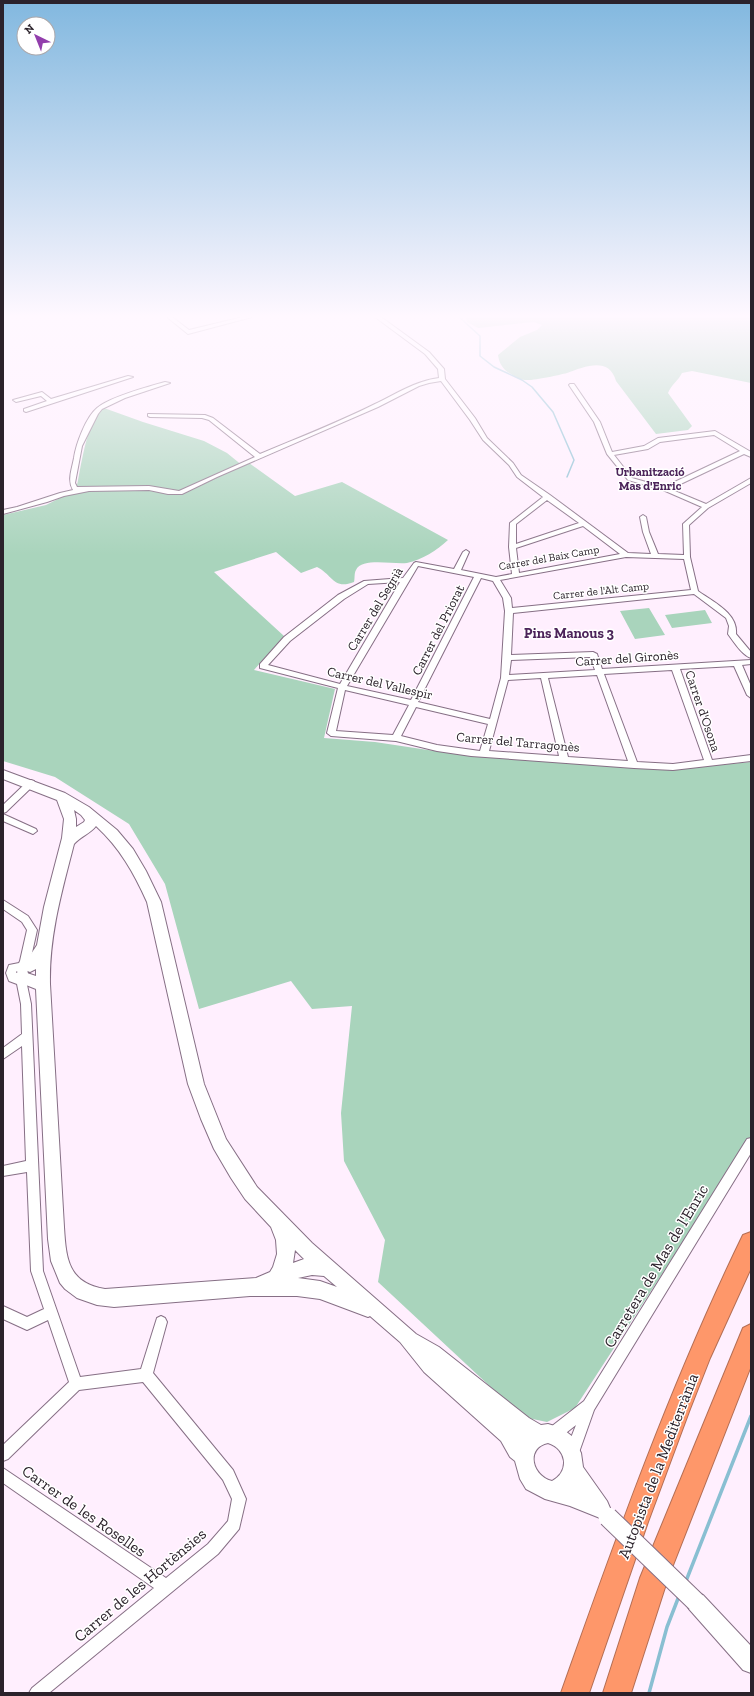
<svg xmlns="http://www.w3.org/2000/svg" width="754" height="1696" viewBox="0 0 754 1696" font-family="'Zilla Slab',serif">
	<style>
		.green { fill: #a9d4bc }
		.lines { fill: none; stroke-linecap: round; stroke-linejoin: round }
		.stream-far1 { stroke: #89bfd2; stroke-width: 1.5 }
		.stream { stroke: #89bfd2; stroke-width: 3.5 }
		.street-casing { stroke: #866f85; stroke-width: 2 }
		.secondary-casing { stroke: #866f85; stroke-width: 2 }
		.highway-casing { stroke: #b46e54; stroke-width: 2 }
		.street { fill: #fff; fill-rule: evenodd }
		.secondary { fill: #fff; fill-rule: evenodd }
		.highway { fill: #fe976a; fill-rule: evenodd }
		.secondary-bridge-casing { stroke: #866f85; stroke-width: 21; stroke-linecap: butt }
		.secondary-bridge { stroke: #fff; stroke-width: 19 }
		.labels { text-anchor: middle; dominant-baseline: central; stroke-width: 3; stroke-linejoin: round; paint-order: stroke }
		.far-street-label { font-size: 11px; fill: #2b222b; stroke: #fff }
		.far-neighbourhood-label { font-size: 12px; font-weight: bold; fill: #4c245a; stroke: #fff }
		.street-label { font-size: 13px; fill: #2b222b; stroke: #fff }
		.neighbourhood-label { font-size: 14px; font-weight: bold; fill: #4c245a; stroke: #fff }
		.near-street-label { font-size: 16px; fill: #2b222b; stroke: #fff }
	</style>
	<rect width="100%" height="100%" fill="#ffeffe"/>
	<!-- green -->
	<path class="green" d="M466,317H751V383L692,371L682,373C678,381 671,385 668,393L692,426L688,430L656,434L616,381C609,356 584,367 567,373C559,375 533,381 525,380C520,380 515,377 511,374C503,370 499,363 498,355L520,337L537,330L542,325L534,322L523,323L478,328L467,322Z
		M104,408L143,422L204,441L227,453L243,466L249,463L295,496L342,482L448,540C437,550 422,560 407,563C395,565 362,557 356,570C354,573 355,579 354,582C333,590 333,575 317,567L301,573L276,552L214,572L284,636L254,670L335,689L324,738L375,742L448,753L662,770L751,762V1137L575,1408L547,1422L523,1417L378,1282L385,1240L344,1161L341,1113L352,1006L312,1009L291,981L199,1009L165,884L129,824L55,777L3,761V515L46,505L76,490C81,470 86,419 104,408Z
		M649,608L665,635L635,639L620,611Z
		M705,610L712,623L672,628L665,615Z"/>
	<g class="lines">
		<!-- stream-far1 -->
		<path class="stream-far1" d="M459,317L480,336V356L494,367L522,380L532,387L553,412L574,460L567,477"/>
		<!-- stream -->
		<path class="stream" d="M686,1581L751,1416
			M649,1693L667,1627L679,1596"/>
		<defs>
			<path id="street" d="M167,317H172L189,330L243,317H252L188,334Z
				M375,317H381L429,352L444,369L445,379L475,418L487,438L513,463L521,475L550,495L628,553L651,554L643,532L640,517L643,515L646,517L649,532L658,554L684,555L683,524L702,507L663,490L628,480L607,454L594,422L569,385L570,384H574L600,422L612,452L644,446L658,438L715,431L751,452V457L744,454L670,489L706,504L751,478V483L708,508L689,525L690,557L698,591C713,602 738,613 736,634L751,652V658C742,655 734,642 728,634L729,626L726,618L694,594L513,613L511,655L593,652L597,654L602,669L751,660V664L742,665L751,686V698L747,695L734,666L680,669L712,760L751,755V761L673,770L634,768L471,756L437,751L396,741L331,736L327,733L338,688L260,668V664L284,637L338,595L364,581L403,578L414,563L416,562L454,569L463,552L466,550L469,552L461,570L496,577L512,574L509,547L510,523L543,497L517,477L509,465L483,440L470,420L441,381L429,383L419,386L378,407L217,477L182,494H168L149,490L89,491L64,496L47,502L3,514V510L17,507L60,493L73,490C67,480 72,469 74,458C76,444 86,417 97,408C110,397 147,387 165,382L170,383L125,398L102,409L98,414L82,446L75,483L77,487L149,486L179,491L255,457L209,420L202,418L150,417L148,416V414L205,415L213,418L260,454C298,438 337,423 375,404C396,394 415,381 439,378L438,369L425,354ZM714,435L740,451L664,487L632,478L614,455L648,449L660,442ZM547,500L579,523L516,544V524ZM583,526L620,554L519,573L516,548ZM626,557L684,559L691,590L512,608L511,598L500,580ZM418,566L474,577L411,700L347,686ZM481,578L493,581L503,598L505,611L501,678L490,719L418,702ZM400,582L340,684L268,665L290,641L344,599L368,584ZM590,657L595,670L509,675L511,660ZM672,670L704,760L673,764L637,762L604,674ZM597,675L628,761L568,757L548,678ZM541,678L559,756L489,751L508,680ZM345,690L409,705L393,735L336,731ZM416,707L488,724L480,751L437,745L401,736Z
				M128,376L133,377L26,412L24,411V409L47,401L41,396L16,402L13,400L42,392L51,399Z
				M31,780L34,781L35,783L34,785L6,812L3,813V805L28,781Z
				M3,814L36,829L37,831L33,834L3,821Z
				M3,900L28,916L37,930L30,962L27,968L28,974L26,980L31,1004L43,1271L80,1377L141,1369L157,1318L161,1316L165,1318L167,1322L153,1373L233,1470L246,1499L239,1529L218,1554L49,1693H29L32,1688L154,1588L3,1483V1468L166,1578L208,1544L228,1521L232,1499L223,1480L143,1382L79,1390L8,1459L3,1461V1445L69,1382L48,1320L27,1330L3,1319V1306L27,1317L44,1309L31,1271L27,1172L3,1176V1166L26,1161L22,1046L3,1059V1048L22,1034L21,1004L17,984L9,981L6,973L9,965L19,963L20,961L27,930L22,922L3,909ZM17,971L18,974L17,975L16,972Z
				M751,1138V1153L594,1410L577,1458L572,1460L567,1458L565,1453L576,1425L557,1440L552,1442L547,1440L545,1435L547,1430L584,1401L747,1139Z"/>
			<path id="secondary" d="M3,770L65,793L89,807L117,830L133,849L146,871L161,902L204,1084L226,1139L257,1187L312,1243L416,1334L439,1347L529,1418L541,1425L548,1424L558,1427L564,1430L573,1437L581,1453L583,1467L607,1501L610,1508L607,1515L600,1518L570,1506L545,1499L526,1489L520,1479L515,1461L510,1457L501,1441L424,1372L400,1342L370,1316L368,1317L320,1299L297,1296H250L114,1307L97,1305L77,1298L65,1289L60,1283L51,1261L48,1239L36,989L16,981L14,977L16,973L21,971L36,976V969L30,972L25,970L23,966L37,945L44,907L62,838L64,819L57,800L3,779ZM74,810L81,815L85,820L84,822L76,827V819ZM96,826C120,848 134,873 147,902L188,1084L201,1119L214,1149L231,1178L245,1199L271,1227L276,1240L277,1254L273,1267L270,1272L256,1278L105,1289C68,1283 66,1259 64,1227L50,984C49,935 62,891 74,844C80,837 91,833 96,826ZM295,1250L304,1259L293,1263ZM312,1275L324,1276L337,1287L320,1281L298,1278ZM548,1443C567,1449 570,1471 552,1481C532,1476 525,1448 548,1443Z
				M696,1591L703,1595L751,1646V1673L743,1670L689,1609L685,1602L689,1595Z"/>
			<path id="highway" d="M751,1232V1268L710,1358L690,1409L648,1522L589,1693H561C616,1538 671,1383 743,1235Z
				M751,1324V1366L668,1578L631,1693H603L640,1578L743,1328Z"/>
		</defs>
		<!-- street casing -->
		<use href="#street" class="street-casing"/>
		<!-- secondary casing -->
		<use href="#secondary" class="secondary-casing"/>
		<!-- highway casing -->
		<use href="#highway" class="highway-casing"/>
		<!-- street -->
		<use href="#street" class="street"/>
		<!-- secondary -->
		<use href="#secondary" class="secondary"/>
		<!-- highway -->
		<use href="#highway" class="highway"/>
		<defs>
			<path id="secondary-bridge" d="M608,1517L696,1602"/>
		</defs>
		<!-- secondary-bridge casing -->
		<use href="#secondary-bridge" class="secondary-bridge-casing"/>
		<!-- secondary-bridge -->
		<use href="#secondary-bridge" class="secondary-bridge"/>
	</g>
	<!-- sky -->
	<linearGradient id="sky" x2="0" y2="1"><stop stop-color="#82b8df"/><stop offset="0.57" stop-color="#fff8ff"/><stop offset="1" stop-color="#fff8ff" stop-opacity="0"/></linearGradient>
	<rect width="754" height="555" fill="url(#sky)"/>
	<g class="labels">
		<!-- far-street labels -->
		<g class="far-street-label">
			<text transform="translate(549 558) rotate(-10)">Carrer del Baix Camp</text>
			<text transform="translate(601 591) rotate(-6)">Carrer de l'Alt Camp</text>
		</g>
		<!-- far-neighbourhood labels -->
		<g class="far-neighbourhood-label">
			<text x="650" y="472">Urbanització<tspan x="650" dy="14">Mas d'Enric</tspan></text>
		</g>
		<!-- street labels -->
		<g class="street-label">
			<text transform="translate(375 609) rotate(-59)">Carrer del Segrià</text>
			<text transform="translate(438 630) rotate(-63)">Carrer del Priorat</text>
			<text transform="translate(627 658) rotate(-4)">Carrer del Gironès</text>
			<text transform="translate(380 683) rotate(13)">Carrer del Vallespir</text>
			<text transform="translate(703 711) rotate(71)">Carrer d'Osona</text>
			<text transform="translate(518 742) rotate(5)">Carrer del Tarragonès</text>
		</g>
		<!-- neighbourhood labels -->
		<g class="neighbourhood-label">
			<text x="569" y="633">Pins Manous 3</text>
		</g>
		<!-- near-street labels -->
		<g class="near-street-label">
			<text transform="translate(656 1266) rotate(-59)">Carretera de Mas de l'Enric</text>
			<text transform="translate(658 1466) rotate(-69)">Autopista de la Mediterrània</text>
			<text transform="translate(84 1511) rotate(35)">Carrer de les Roselles</text>
			<text transform="translate(140 1585) rotate(-40)">Carrer de les Hortènsies</text>
		</g>
	</g>
	<!-- border -->
	<rect width="754" height="1696" fill="none" stroke="#2b222b" stroke-width="8"/>
	<!-- north arrow -->
	<g transform="translate(36 36) rotate(317)"><circle r="19" fill="#ffffff" stroke="#aaa7aa"/>
	<path d="M0-3L7 15L0 10L-7 15Z" fill="#923eac"/>
	<text y="-6" font-size="11" font-weight="bold" text-anchor="middle" fill="#2b222b">N</text>
	</g>
</svg>
